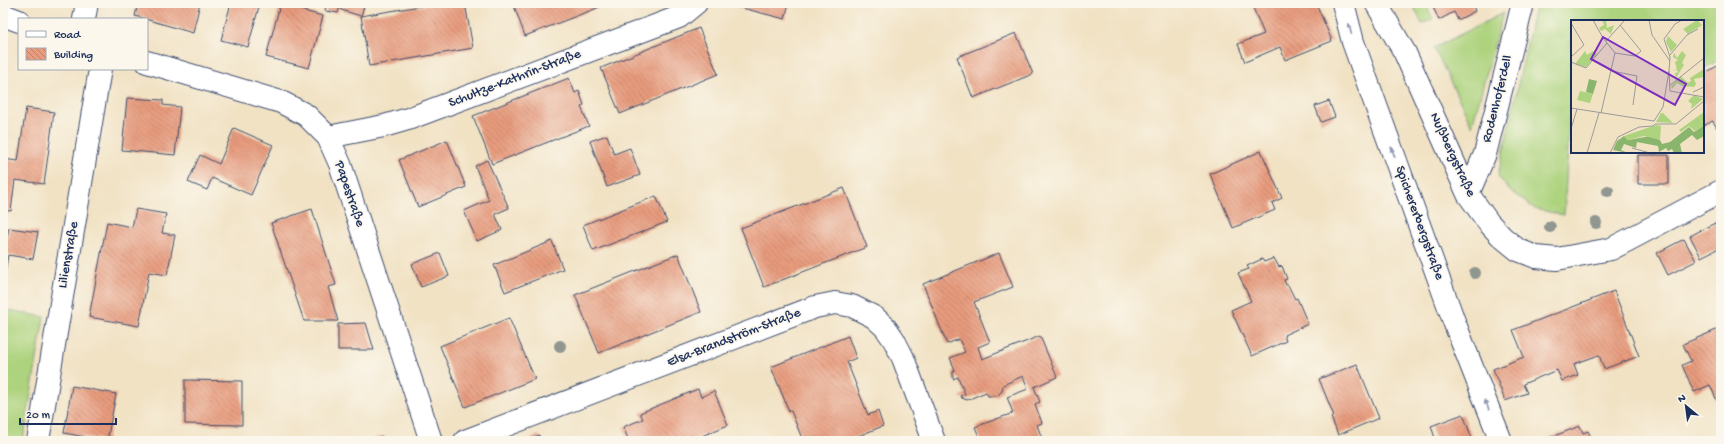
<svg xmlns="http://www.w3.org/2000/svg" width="1724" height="444" viewBox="0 0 1724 444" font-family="'Gochi Hand',sans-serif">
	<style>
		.garden { fill: #add37e; stroke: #64816e }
		.building { fill: url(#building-back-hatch) }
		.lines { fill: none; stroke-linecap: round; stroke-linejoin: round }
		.minor-casing { stroke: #3b4a6d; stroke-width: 24 }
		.minor { stroke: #fff; stroke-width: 22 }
		.tree { fill: #909690 }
		.oneway { fill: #8d97ae }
		.labels { text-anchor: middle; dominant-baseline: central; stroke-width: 3.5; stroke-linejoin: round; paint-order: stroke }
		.street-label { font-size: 14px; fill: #1b2f5e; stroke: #fbf7ec }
		.inset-road { fill: none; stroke: #9b9a9b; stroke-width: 1 }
		.view { fill: #7b2cbf; fill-opacity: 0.15; stroke: #7b2cbf; stroke-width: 2 }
		.inset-edge { fill: none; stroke: #1b2f5e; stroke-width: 2 }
	</style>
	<defs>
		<pattern id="building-back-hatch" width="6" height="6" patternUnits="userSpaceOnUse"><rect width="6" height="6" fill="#e89b7d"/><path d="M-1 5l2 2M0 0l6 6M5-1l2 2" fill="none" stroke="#bb7f6a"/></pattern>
	</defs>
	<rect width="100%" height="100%" fill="#fbf7ec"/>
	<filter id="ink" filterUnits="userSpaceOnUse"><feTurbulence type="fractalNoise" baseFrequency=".025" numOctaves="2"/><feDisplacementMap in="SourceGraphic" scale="8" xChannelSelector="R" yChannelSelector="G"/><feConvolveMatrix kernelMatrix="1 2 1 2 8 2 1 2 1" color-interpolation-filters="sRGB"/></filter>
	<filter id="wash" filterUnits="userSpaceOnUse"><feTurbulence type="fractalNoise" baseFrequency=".012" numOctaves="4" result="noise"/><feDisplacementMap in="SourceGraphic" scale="16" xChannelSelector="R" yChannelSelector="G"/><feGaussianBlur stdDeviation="0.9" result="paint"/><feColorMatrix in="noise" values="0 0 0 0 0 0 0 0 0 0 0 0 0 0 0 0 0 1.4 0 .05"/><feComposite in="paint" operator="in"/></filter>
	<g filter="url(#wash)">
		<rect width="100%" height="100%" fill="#f1e2c4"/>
		<!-- garden -->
		<path class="garden" d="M1412,3H1425L1433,19L1422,24Z
			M1536,3H1721V59L1703,69V21H1572V77L1564,215L1535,209L1510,191L1498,176Z
			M1503,13L1472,126L1434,48Z
			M3,309L44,317L23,441H3Z"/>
		<g id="blocks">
			<!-- building -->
			<path class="building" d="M138,3H200L193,33L135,16Z
				M231,3H260L248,47L221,40Z
				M326,3H341L338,13L325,11Z
				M343,3H365L361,16L341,10Z
				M438,3H465L473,48L369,66L361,16Z
				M513,3H610L525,36Z
				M735,3H789L785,19L734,6Z
				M1251,3H1316L1332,41L1285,60L1280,47L1245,62L1238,44L1264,34Z
				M1431,3H1472L1475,11L1458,20L1454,12L1439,20Z
				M280,5L323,16L309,68L266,57Z
				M699,28L718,74L620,114L601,68Z
				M1016,33L1033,74L973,98L957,57Z
				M1721,64V135L1713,121L1703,126V74Z
				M569,78L575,93L579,91L584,105L581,107L589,126L492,164L473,116Z
				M127,98L163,100V105L180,107L175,155L122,150Z
				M1329,101L1335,117L1321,122L1315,106Z
				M26,108L54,112L44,184L15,180L11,211L3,210V159L18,161Z
				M234,128L273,145L251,195L212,178L207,190L188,182L200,155L219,164Z
				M607,135L614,154L630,148L640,175L607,187L590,141Z
				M447,140L466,187L418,207L399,160Z
				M1261,151L1282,198L1272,203L1275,210L1233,228L1210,174Z
				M1638,155H1669V184H1638Z
				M487,160L509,208L495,214L502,230L477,241L464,211L489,200L475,166Z
				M844,188L867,247L764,287L741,228Z
				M656,196L667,222L593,251L583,225Z
				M136,209L166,214L162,233L175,235L167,275L149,272L139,326L89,317L107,222L132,227Z
				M312,209L336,285L328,287L338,321H304L271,223Z
				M1715,223L1721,235V247L1701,257L1690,236Z
				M9,228L38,232L33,259L8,255L3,286V236L7,237Z
				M1684,239L1696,261L1668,275L1657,253Z
				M552,241L563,269L505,292L494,265Z
				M440,253L449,276L421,287L412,264Z
				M999,253L1013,287L974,302L990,342L978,347L982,359L1040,336L1057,377L1034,387L1040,402L1035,404L1042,423L1037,425L1043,441H981L975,427L1013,413L1007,397L1028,389L1023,376L1003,385L1002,391L997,396H988L986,392L967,400L962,398L960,396L965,394L958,377L953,379V372L955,370L950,358L965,352L959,339L947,344L923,284Z
				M678,254L701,312L599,353L575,295Z
				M1274,258L1279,267L1282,266L1287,279L1284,280L1286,285H1288L1295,299L1297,298L1308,324L1284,335L1286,341L1252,356L1231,310L1251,301L1238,273L1249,269L1247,266L1262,259L1264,262Z
				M1614,291L1639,356L1604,369L1599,355L1574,364L1578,375L1562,381L1557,370L1523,384L1527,393L1505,401L1493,369L1524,357L1513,330Z
				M509,318L535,379L465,407L440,346Z
				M366,323L374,350H338V324Z
				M1721,328V402L1718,403L1710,385L1694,392L1682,365L1691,361L1683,344Z
				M848,336L856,358L847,362L868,415L878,411L883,426L846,441H803L791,411H789L771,367Z
				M1357,364L1379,418L1338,435L1331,417L1334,416L1319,379Z
				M185,380L242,381V425L185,424Z
				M72,386L116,394L107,441L64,433Z
				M698,389L701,397L714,391L728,425L690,441H629L623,427L643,419L640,413Z
				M1463,414L1473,441H1436L1431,426Z
				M1580,426L1583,433L1588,431L1593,441H1550L1549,438Z
				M539,435L541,441H526Z
				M382,436L383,441H368Z"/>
		</g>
	</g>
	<g filter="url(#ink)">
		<use href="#blocks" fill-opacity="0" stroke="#3b4a6d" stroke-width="1"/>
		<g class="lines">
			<defs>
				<path id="minor" d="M1343,3L1353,42L1455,324L1501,441
					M1376,3L1405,53L1468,194L1488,222L1502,237L1518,250L1536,257L1557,259L1611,249L1721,191
					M3,15L19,21
					M84,19L87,3
					M147,62L281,102L306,115L328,137L340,164L431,441
					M328,137L384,126L408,119L679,17L696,3
					M1468,194L1485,154L1523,3
					M38,441L100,69
					M465,441L815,307L835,303L852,306L874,317L885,327L894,340L903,358L934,441"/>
			</defs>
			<!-- minor casing -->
			<use href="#minor" class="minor-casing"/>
			<!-- minor -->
			<use href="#minor" class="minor"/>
		</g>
		<!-- trees -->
		<g class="tree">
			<circle cx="1608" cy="191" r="6"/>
			<circle cx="1596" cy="223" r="6"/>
			<circle cx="1550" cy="227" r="6"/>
			<circle cx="1475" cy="273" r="6"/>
			<circle cx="560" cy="346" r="6"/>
		</g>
		<!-- one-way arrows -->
		<defs><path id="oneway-solid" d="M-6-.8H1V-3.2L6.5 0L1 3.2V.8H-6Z"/></defs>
		<g class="oneway">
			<use href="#oneway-solid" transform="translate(1350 29) rotate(-105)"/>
			<use href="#oneway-solid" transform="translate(1393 152) rotate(-110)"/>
			<use href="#oneway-solid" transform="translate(1487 405) rotate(-112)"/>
		</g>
	</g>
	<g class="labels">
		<!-- street labels -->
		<g class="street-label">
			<text transform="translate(515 79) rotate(-21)">Schultze-Kathrin-Straße</text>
			<text transform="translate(1498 99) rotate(-76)">Rodenhoferdell</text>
			<text transform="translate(1452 155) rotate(65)">Nußbergstraße</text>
			<text transform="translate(349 194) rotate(71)">Papestraße</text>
			<text transform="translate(1419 223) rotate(70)">Spichererbergstraße</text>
			<text transform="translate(69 255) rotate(-80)">Lilienstraße</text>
			<text transform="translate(734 338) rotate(-21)">Elsa-Brandström-Straße</text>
		</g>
	</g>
	<!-- overview -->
	<g transform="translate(1571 20)">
		<rect width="133" height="133" fill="#f1e2c4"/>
		<path d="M18,59L26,61L22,74L15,72ZM133,100V116L126,120L121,115L109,124L111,133H103L101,129L97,131L95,128L88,132L87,126L66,122L65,128L53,124L50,130L57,133L42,130L46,121L53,116L57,120L80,116L89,120L91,124L99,122L118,107L123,112L132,106Z" fill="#8ab56d"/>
		<path d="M97,16L106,25L100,32L95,22ZM9,71L22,74L19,83L6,80ZM123,75L132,79L120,89L121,84L117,81ZM90,93H92L102,103L85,102ZM85,105L90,106L89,120L73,116L57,120L53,116Z" fill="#add37e"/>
		<path d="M31,0H35L36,8L43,5L40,14L34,9L30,11L28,8L33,5ZM126,0L131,5L125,9L117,14L112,9ZM14,31L16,35L22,31L26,34L15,47L4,44ZM111,31L115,35L111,43L113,45L105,58L104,53L108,52L103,49L106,50L104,42L107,40L102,37L103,33L106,38ZM133,49V57L123,59L125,64L123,67L111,66L106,63L101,69L100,66L110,56L117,63L120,61L119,58ZM133,92L132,106L124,111L118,106L110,112L108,110Z" fill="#add37e"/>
		<path class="inset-road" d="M22,0L32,18L44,33L30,93M78,0L81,15L99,41M0,3L13,25L0,37M35,21L54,0M44,33L64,36L70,31L49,5M99,35L116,15L127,9M0,42L15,48L36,23M41,51L66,56L62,85M98,51L99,71L133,77M98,66L133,38M122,72L133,67M0,88L83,101L92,87L98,51L99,37L93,19L104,4L111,0M84,104H105L133,81M0,109L6,89M61,128L79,133M16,133L28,93M39,133L47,117L68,107L82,106L84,104"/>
		<path class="view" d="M32,17L115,64L104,85L20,39Z"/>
		<rect width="133" height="133" class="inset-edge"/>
	</g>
	<!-- margin -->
	<rect width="1724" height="444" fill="none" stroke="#fbf7ec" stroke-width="16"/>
	<!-- legend -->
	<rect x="18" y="18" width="130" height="52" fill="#fbf7ec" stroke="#a1a7b3"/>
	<rect x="26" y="31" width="20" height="6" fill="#ffffff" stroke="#a1a7b3"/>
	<text x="54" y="38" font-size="12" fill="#1b2f5e">Road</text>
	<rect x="26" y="48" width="20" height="12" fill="url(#building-back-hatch)" stroke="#a1a7b3"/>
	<text x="54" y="58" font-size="12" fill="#1b2f5e">Building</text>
	<!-- north arrow -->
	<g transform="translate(1686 406) rotate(331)" stroke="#fbf7ec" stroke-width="3" paint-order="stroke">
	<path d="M0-3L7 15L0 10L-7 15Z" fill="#1b2f5e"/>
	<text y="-6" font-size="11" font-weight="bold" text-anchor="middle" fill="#1b2f5e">N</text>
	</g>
	<!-- scale -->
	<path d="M20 418v6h96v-6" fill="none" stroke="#1b2f5e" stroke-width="2"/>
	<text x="26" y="418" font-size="12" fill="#1b2f5e" stroke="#fbf7ec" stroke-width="3" paint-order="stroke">20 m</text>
</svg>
